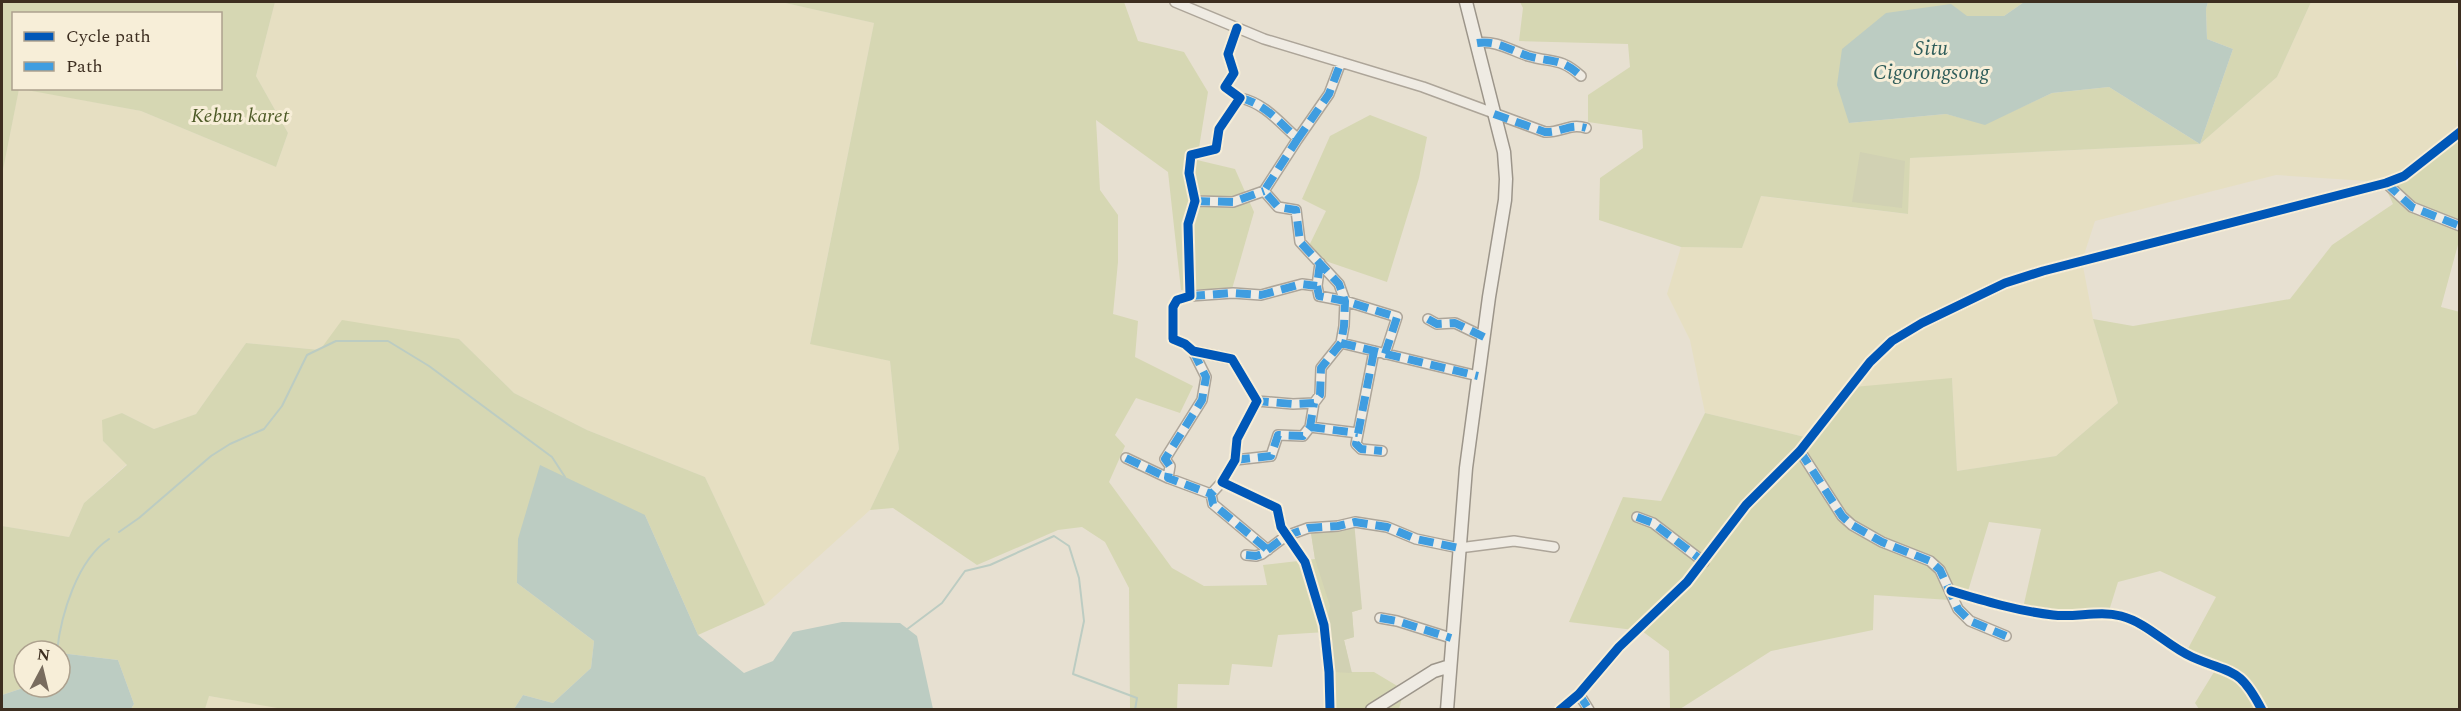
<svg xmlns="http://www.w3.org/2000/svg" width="2461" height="711" viewBox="0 0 2461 711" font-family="Spectral,serif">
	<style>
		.farmland { fill: #e6dfc2 }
		.green { fill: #d6d7b3 }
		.cemetery { fill: #d1d1b3 }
		.water { fill: #bcccc2 }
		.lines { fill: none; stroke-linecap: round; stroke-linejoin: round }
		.stream { stroke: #bcccc2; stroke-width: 2 }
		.street-casing { stroke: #ada599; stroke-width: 12 }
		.secondary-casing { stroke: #9c958a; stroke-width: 15 }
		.street { stroke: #efebe3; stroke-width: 9 }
		.secondary { stroke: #efebe3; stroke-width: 12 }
		.quiet { stroke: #3f9de0; stroke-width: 8; stroke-dasharray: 15 8; stroke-linecap: butt }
		.cycleway-casing { stroke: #f7eed8; stroke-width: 13 }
		.cycleway { stroke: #0057b8; stroke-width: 9 }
		.labels { text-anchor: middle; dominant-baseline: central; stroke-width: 6; stroke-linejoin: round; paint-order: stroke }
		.park-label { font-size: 20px; font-style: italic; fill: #4d5a26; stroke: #f7eed8 }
		.water-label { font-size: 21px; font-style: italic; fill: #2f5d5a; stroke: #f7eed8 }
	</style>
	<rect width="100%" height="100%" fill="#e7e0d1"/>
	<!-- farmland -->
	<path class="farmland" d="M275,2H781L874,23L810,343L890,361L899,449L870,510L765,605L705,477L587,430L514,393L459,339L320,350L246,343L196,414L154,429L122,413L103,441L127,464L84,503L69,537L2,526V175L19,88L141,111L276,167L288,133L256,76Z
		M2311,2H2459V55L2456,62L2459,83V134L2383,182L2276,175L2095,221L2082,261L2093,319L2118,403L2056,456L1957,471L1952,378L1813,439L1705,413L1690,340L1667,294L1681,247L1742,248L1760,196L1907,214L1909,158L2200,144L2277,77Z
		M208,696L288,709L205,710Z"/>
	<!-- green -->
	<path class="green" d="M2,2H275L256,76L288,133L276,167L141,111L21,89L220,88V14H14V88L19,89L2,175Z
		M781,2H1124L1138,41L1184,52L1208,92L1197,160L1235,169L1254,212L1232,289L1181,290L1168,172L1096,120L1100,190L1118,215V262L1113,314L1138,321L1135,357L1193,386L1180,413L1136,398L1115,435L1125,446L1109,482L1172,568L1204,586L1267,585L1263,565L1315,559L1311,533L1362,609L1352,612L1354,637L1344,640L1351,672H1374L1404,690L1399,709H1328L1326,632L1278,635L1272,667L1232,664L1229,685L1178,684L1177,709H1130L1129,588L1105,542L1082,527L1058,530L977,565L893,508L870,510L899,449L890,361L810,344L874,23Z
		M1520,2H2024L2004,16H1967L1849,123L1946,114L1985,124L2052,93L2109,87L2200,144L2233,49L2207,39L2206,9L2208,2H2311L2277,77L2200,144L1910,158L1908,214L1761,196L1742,248L1681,247L1599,220L1600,178L1643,148L1642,130L1588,122V95L1630,67L1628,44L1519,41L1523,8Z
		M1370,115L1427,137L1419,178L1387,282L1305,254L1326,211L1302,199L1330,136Z
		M2459,134V241L2441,307L2460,312L2459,709H2199L2195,703L2214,672L2185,654L2216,597L2160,571L2118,582L2108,614L2023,608L2041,529L1989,522L1965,601L1874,595L1873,630L1771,651L1680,709H1670L1669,651L1642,631L1569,622L1623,497L1661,501L1705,413L1813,439L1854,387L1952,378L1957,471L2056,456L2118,403L2093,319L2133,326L2290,299L2332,245L2393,204L2383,182Z
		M342,320L459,339L514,393L587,430L705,477L765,605L698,635L645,515L517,583L594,641L591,668L553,703L523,695L514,709L289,710L209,696L205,709H131L134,704L118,660L60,653V651H24V687H26L2,695V526L69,537L84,503L127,465L103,441L102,420L122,413L154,429L196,414L246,343L320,350Z"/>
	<!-- cemetery -->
	<path class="cemetery" d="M1860,152L1905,161L1902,208L1852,202Z
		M1354,521L1362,609L1352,612L1354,637L1344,640L1352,673L1332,672L1326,632L1330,606L1315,559L1311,533Z"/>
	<!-- water -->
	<path class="water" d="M2024,2H2208L2206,9L2207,39L2233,49L2200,144L2109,87L2052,93L1985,125L1946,114L1849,123L1837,85L1842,49L1886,13L1951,4L1967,16H2004Z
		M540,465L645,515L698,635L744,673L773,661L793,632L842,622L900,623L917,636L933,709H514L523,695L553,703L591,668L594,641L517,583L518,539Z
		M60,653L118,660L134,704L131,709H2V695L26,687H60Z"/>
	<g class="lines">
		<!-- stream -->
		<path class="stream" d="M119,532L139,518L211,456L230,444L264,429L282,406L307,355L336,341H388L429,366L552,457L565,477
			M906,630L942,603L965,571L990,565L1054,536L1069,546L1079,578L1084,621L1073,674L1137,698L1135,710
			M57,651C61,615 77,560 109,539"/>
		<defs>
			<path id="street" d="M1175,2L1264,39L1423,87L1545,132C1561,133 1569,123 1586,128
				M1237,28L1228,54L1234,73L1225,87L1240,98L1219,129L1216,149L1191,155L1189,173L1195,201L1188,224L1190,296L1177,300L1173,307V339L1185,344L1193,351L1232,359L1257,401L1237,439L1235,460L1222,482L1277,508L1281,527L1305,562L1324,625L1329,672L1330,710
				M1477,43C1496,40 1510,50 1528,56C1552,63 1560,57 1581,76
				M1240,98C1264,103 1278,121 1296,137L1297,140L1264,191L1278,207L1296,210L1300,242L1339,284L1345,301L1344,326L1341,343L1321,368L1320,395L1314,403L1293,404L1257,401
				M1297,140L1329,94L1341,62
				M2386,183L2412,207L2460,226
				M1195,201L1233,202L1264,191
				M1320,263L1317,286L1319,296L1345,301L1397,317L1385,354
				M1190,296L1233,293L1261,295L1302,284L1317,286
				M1428,319L1437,324L1455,323L1484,337
				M1341,343L1478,376
				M1193,351L1206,377L1202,400L1165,459L1170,466L1168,478L1211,494
				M1374,351L1356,444L1361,449L1382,451
				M1310,427L1358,433
				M1800,451L1842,516L1852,525L1882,542L1930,561L1940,570L1958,609L1970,621L2006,636
				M1126,458L1168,478
				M1235,460L1271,456L1278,435L1303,436L1310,427L1314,403
				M1222,482L1211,494L1213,504L1268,550
				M1637,517L1653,523L1704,562
				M1246,555L1256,556L1262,554L1286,536L1308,528L1338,526L1355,522L1387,527L1416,539L1459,548L1514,541L1554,547
				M1951,591C1984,601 2018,611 2053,615C2075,618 2099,610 2121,616C2148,623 2167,646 2192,657C2233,675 2239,666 2262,710
				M1380,618L1397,621L1451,638
				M1579,694L1589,710
				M1560,710L1579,694L1619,647L1687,582L1746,505L1800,451L1870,362L1892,341L1922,323L2005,283L2043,271L2386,183L2404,176L2460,132"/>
			<path id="secondary" d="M1372,710L1434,671L1450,666
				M1447,710L1466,468L1489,297L1505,200L1506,179L1504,152L1466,2"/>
		</defs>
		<!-- street casing -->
		<use href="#street" class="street-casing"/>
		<!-- secondary casing -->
		<use href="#secondary" class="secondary-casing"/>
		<!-- street -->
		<use href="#street" class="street"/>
		<!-- secondary -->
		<use href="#secondary" class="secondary"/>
		<!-- quiet -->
		<path class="quiet" d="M1477,43C1496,40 1510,50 1528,56C1552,63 1560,57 1581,76
			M1240,98C1264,103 1278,121 1296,137L1297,140L1264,191L1278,207L1296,210L1300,242L1339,284L1345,301L1344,326L1341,343L1321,368L1320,395L1314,403L1293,404L1257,401
			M1494,114L1545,132C1561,133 1569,123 1586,128
			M1297,140L1329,94L1341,62
			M2386,183L2412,207L2460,226
			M1195,201L1233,202L1264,191
			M1320,263L1317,286L1319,296L1345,301L1397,317L1385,354
			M1190,296L1233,293L1261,295L1302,284L1317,286
			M1428,319L1437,324L1455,323L1484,337
			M1341,343L1478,376
			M1193,351L1206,377L1202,400L1165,459L1170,466L1168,478L1211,494
			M1374,351L1356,444L1361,449L1382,451
			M1310,427L1358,433
			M1800,451L1842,516L1852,525L1882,542L1930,561L1940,570L1958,609L1970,621L2006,636
			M1126,458L1168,478
			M1235,460L1271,456L1278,435L1303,436L1310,427L1314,403
			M1214,491L1211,494L1213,504L1268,550
			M1637,517L1653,523L1704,562
			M1246,555L1256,556L1262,554L1286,536L1308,528L1338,526L1355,522L1387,527L1416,539L1459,548
			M1380,618L1397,621L1451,638
			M1579,694L1589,710"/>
		<defs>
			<path id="cycleway" d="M1237,28L1228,54L1234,73L1225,87L1240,98L1219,129L1216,149L1191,155L1189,173L1195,201L1188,224L1190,296L1177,300L1173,307V339L1185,344L1193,351L1232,359L1257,401L1237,439L1235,460L1222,482L1277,508L1281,527L1305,562L1324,625L1329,672L1330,710
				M1951,591C1984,601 2018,611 2053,615C2075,618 2099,610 2121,616C2148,623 2167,646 2192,657C2233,675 2239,666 2262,710
				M1560,710L1579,694L1619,647L1687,582L1746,505L1800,451L1870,362L1892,341L1922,323L2005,283L2043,271L2386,183L2404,176L2460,132"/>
		</defs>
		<!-- cycleway casing -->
		<use href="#cycleway" class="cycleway-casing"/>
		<!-- cycleway -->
		<use href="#cycleway" class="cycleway"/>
	</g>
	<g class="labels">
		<!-- park labels -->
		<g class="park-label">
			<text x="240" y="116">Kebun karet</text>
		</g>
		<!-- water labels -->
		<g class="water-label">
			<text x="1931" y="49">Situ<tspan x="1931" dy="24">Cigorongsong</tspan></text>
		</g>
	</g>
	<!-- border -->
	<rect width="2461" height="711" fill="none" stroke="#3d2e20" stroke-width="6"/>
	<!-- legend -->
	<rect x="12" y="12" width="210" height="78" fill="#f7eed8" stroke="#ada18e" stroke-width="1.5"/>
	<rect x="24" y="32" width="30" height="9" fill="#0057b8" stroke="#ada18e" stroke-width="1.5"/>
	<text x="66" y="42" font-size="18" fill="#3d2e20">Cycle path</text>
	<rect x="24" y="62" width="30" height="9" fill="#3f9de0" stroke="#ada18e" stroke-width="1.5"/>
	<text x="66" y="72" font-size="18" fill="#3d2e20">Path</text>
	<!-- north arrow -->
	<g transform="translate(42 669) rotate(7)"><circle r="28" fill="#f7eed8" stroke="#ada18e" stroke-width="1.5"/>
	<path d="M0-4.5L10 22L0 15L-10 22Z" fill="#786c5e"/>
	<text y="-9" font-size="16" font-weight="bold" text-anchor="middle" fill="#3d2e20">N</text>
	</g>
</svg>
